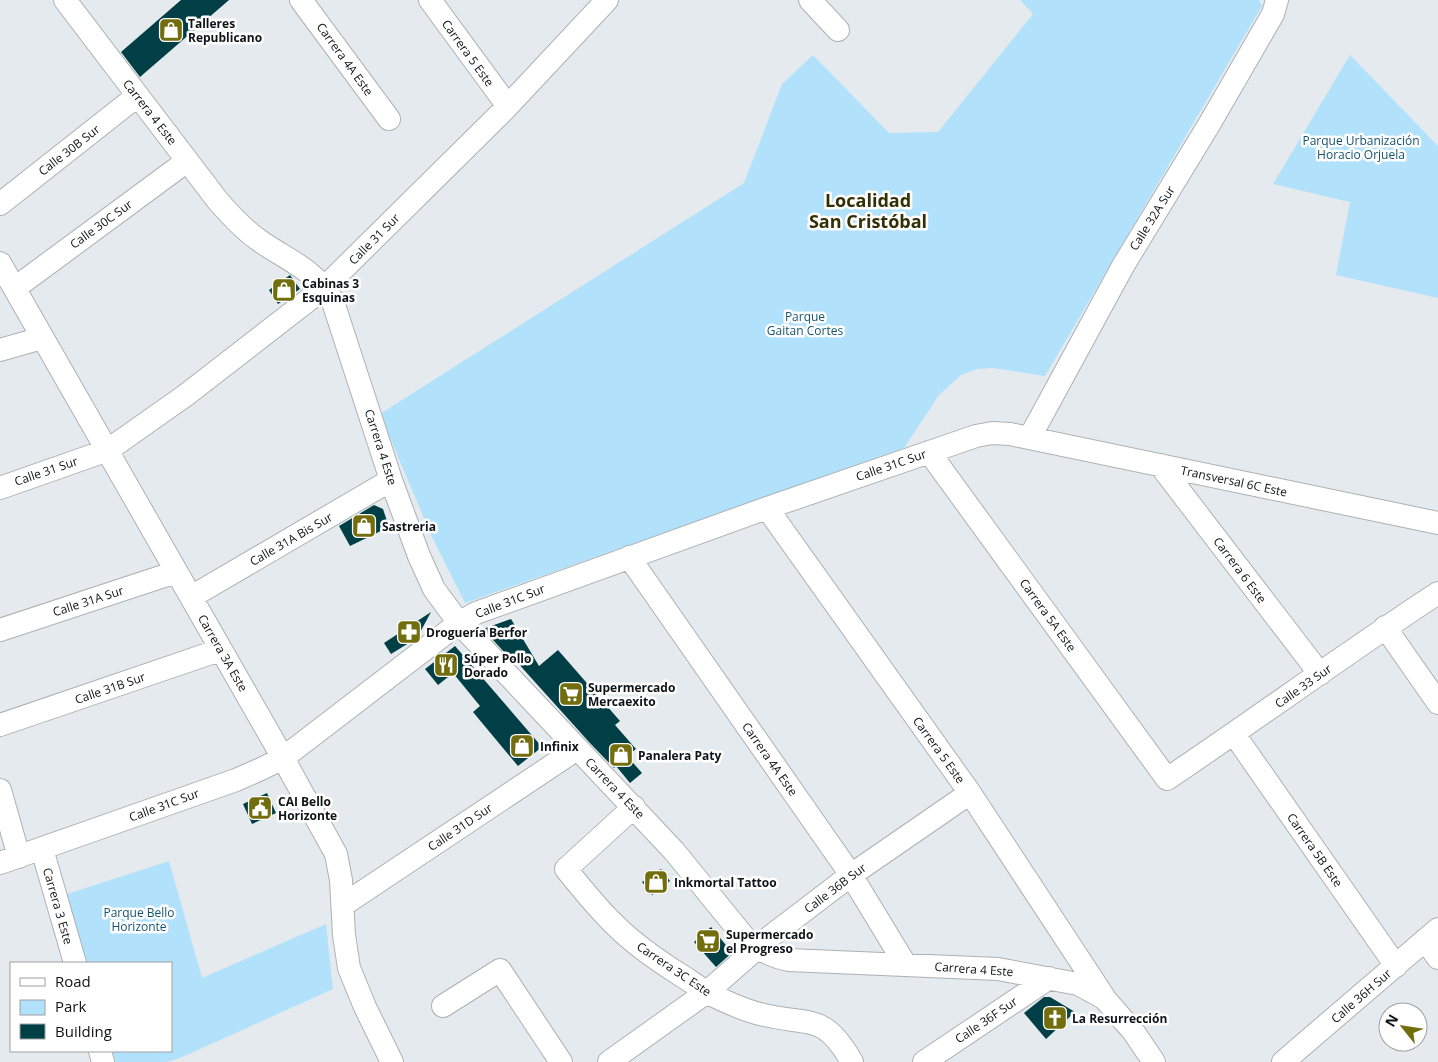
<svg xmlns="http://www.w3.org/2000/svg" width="1438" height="1062" viewBox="0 0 1438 1062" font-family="'Open Sans',sans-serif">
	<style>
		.green { fill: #b2e2fb }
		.building { fill: #003f45 }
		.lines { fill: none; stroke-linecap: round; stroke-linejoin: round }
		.minor-casing { stroke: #acb1b4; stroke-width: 24 }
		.minor { stroke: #fff; stroke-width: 22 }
		.labels { text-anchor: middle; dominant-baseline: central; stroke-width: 5; stroke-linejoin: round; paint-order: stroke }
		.poi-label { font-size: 12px; font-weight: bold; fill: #101213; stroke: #fff; text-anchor: start }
		.street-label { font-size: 12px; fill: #101213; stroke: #fff }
		.park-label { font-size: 12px; fill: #14546f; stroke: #fff }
		.district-label { font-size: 18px; font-weight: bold; fill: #323005; stroke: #fff }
	</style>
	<rect width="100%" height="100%" fill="#e4eaed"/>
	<!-- green -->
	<path class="green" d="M1020,0H1259L1262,6L1045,376L993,368L977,369L961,375L939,395L904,448L465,603L431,535L380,414L744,183L782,84L813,55L889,133L938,132L1033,14Z
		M1350,55L1438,146V298L1336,275L1350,202L1273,184Z
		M169,861L202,978L326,924L333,989L180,1058L167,1062H116L112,1051H171V963H85L64,895Z"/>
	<!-- building -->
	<path class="building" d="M181,0H229L140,77L121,52Z
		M290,275L300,289L278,304L269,290Z
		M374,505L383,509L389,527L350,546L339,526Z
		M431,612L417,638L391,654L384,643Z
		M511,619L539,666L558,650L620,721L615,725L636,749L627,756L642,773L630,783L616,766L614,768L589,742L516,661L514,663L483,629Z
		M455,646L542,747L518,766L473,712L480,706L453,673L438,685L425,669Z
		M267,793L276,813L252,824L243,804Z
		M661,869L670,881L652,895L642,882Z
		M711,927L730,950L733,948L735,950L716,967L694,942Z
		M1044,997H1050L1075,1012L1046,1039L1024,1013Z"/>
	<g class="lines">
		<defs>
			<path id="minor" d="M65,0L218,201C231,216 244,230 260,241C289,261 312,268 332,299L391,480L419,556L434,589L459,623L674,851L745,938C758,949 772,957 789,960L998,969L1078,984L1104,998L1133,1031L1154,1062
				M301,0L389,119
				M430,0L507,105
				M810,0L838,30
				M0,204L137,96
				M0,263L283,758L336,854L341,880L344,935L349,968L365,1007L392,1062
				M15,288L187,161
				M0,350L42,338
				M1030,437L1123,266L1210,123L1273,14L1277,0
				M929,452L1167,779C1258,718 1346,653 1438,593
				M1160,465L1320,674
				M0,488L108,450L186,395L324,288L504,110L607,0
				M767,508L970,793L1104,997
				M629,557L851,875L905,964
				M191,597L391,480
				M1385,627L1438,703
				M0,630L176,572
				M0,725L220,650
				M1234,734L1396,966
				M0,790L19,857
				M634,807L566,869C582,889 598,909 616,926C635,945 657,960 679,974C689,980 698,987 708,993C726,1002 745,1011 764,1015C812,1026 824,1013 852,1062
				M42,849L75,963
				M0,863L236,780L261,769L283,758L459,623L476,613L767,508L976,436L992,433L1010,434L1438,523
				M343,905L577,749
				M1425,940L1438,958
				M443,1006L500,970L561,1062
				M100,1051L103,1062
				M609,1062L707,992L771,936L851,875L970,793
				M924,1062L1049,978
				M1283,1062L1438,929"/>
		</defs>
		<!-- minor casing -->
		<use href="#minor" class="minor-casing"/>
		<!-- minor -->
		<use href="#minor" class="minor"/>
	</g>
	<!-- icons -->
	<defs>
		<symbol id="shop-square" viewBox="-11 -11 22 22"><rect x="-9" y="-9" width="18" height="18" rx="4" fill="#736e0d" stroke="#fff"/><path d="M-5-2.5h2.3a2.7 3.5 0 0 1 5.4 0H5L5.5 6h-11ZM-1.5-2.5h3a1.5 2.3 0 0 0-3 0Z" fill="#fff"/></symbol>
		<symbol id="pharmacy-square" viewBox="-11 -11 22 22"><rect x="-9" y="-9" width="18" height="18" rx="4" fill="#736e0d" stroke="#fff"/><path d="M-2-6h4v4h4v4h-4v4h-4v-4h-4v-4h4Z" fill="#fff"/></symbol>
		<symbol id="restaurant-square" viewBox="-11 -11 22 22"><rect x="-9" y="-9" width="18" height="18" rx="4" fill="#736e0d" stroke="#fff"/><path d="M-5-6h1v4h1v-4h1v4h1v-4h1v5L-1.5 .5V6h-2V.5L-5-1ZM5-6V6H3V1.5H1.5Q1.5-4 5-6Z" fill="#fff"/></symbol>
		<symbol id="supermarket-square" viewBox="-11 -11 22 22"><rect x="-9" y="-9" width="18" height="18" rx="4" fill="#736e0d" stroke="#fff"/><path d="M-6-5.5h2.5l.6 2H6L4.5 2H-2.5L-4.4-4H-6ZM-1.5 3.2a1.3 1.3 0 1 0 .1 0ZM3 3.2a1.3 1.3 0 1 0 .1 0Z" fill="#fff"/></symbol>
		<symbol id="civic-square" viewBox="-11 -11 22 22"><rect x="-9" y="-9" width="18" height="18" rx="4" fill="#736e0d" stroke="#fff"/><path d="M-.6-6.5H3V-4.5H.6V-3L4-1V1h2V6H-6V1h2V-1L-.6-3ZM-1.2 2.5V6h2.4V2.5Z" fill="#fff"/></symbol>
		<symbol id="church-square" viewBox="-11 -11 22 22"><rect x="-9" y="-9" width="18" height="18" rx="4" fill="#736e0d" stroke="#fff"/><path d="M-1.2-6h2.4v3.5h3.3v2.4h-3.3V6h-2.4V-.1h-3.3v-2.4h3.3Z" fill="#fff"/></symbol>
	</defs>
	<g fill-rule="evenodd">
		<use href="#shop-square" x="157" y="16" width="28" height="28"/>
		<use href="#shop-square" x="270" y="276" width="28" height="28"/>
		<use href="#shop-square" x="350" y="512" width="28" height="28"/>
		<use href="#pharmacy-square" x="395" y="618" width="28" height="28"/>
		<use href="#restaurant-square" x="432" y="651" width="28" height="28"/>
		<use href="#supermarket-square" x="557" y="680" width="28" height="28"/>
		<use href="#shop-square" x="508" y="732" width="28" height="28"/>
		<use href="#shop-square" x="607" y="741" width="28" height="28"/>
		<use href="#civic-square" x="246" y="794" width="28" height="28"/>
		<use href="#shop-square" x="642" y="868" width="28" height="28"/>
		<use href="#supermarket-square" x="694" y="927" width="28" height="28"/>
		<use href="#church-square" x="1041" y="1004" width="28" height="28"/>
	</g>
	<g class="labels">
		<!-- poi labels -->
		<g class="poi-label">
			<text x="188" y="23">Talleres<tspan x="188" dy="14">Republicano</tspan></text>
			<text x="302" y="283">Cabinas 3<tspan x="302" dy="14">Esquinas</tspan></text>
			<text x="382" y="526">Sastreria</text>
			<text x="426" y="632">Droguería Berfor</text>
			<text x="464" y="658">Súper Pollo<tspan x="464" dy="14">Dorado</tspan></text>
			<text x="588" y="687">Supermercado<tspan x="588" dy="14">Mercaexito</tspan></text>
			<text x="540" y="746">Infinix</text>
			<text x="638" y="755">Panalera Paty</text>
			<text x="278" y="801">CAI Bello<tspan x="278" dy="14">Horizonte</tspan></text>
			<text x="674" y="882">Inkmortal Tattoo</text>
			<text x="726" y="934">Supermercado<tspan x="726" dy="14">el Progreso</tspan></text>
			<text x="1072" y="1018">La Resurrección</text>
		</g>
		<!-- street labels -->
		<g class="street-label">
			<text transform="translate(468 53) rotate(54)">Carrera 5 Este</text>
			<text transform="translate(345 59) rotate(54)">Carrera 4A Este</text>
			<text transform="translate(150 112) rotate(52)">Carrera 4 Este</text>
			<text transform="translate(69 150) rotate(-38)">Calle 30B Sur</text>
			<text transform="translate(1152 218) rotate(-58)">Calle 32A Sur</text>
			<text transform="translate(101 224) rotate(-36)">Calle 30C Sur</text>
			<text transform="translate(374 239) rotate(-45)">Calle 31 Sur</text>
			<text transform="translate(381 447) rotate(72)">Carrera 4 Este</text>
			<text transform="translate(891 465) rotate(-19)">Calle 31C Sur</text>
			<text transform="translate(46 471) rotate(-19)">Calle 31 Sur</text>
			<text transform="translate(1234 481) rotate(12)">Transversal 6C Este</text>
			<text transform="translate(291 539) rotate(-30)">Calle 31A Bis Sur</text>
			<text transform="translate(1240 570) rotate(53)">Carrera 6 Este</text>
			<text transform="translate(88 601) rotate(-18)">Calle 31A Sur</text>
			<text transform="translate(510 601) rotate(-21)">Calle 31C Sur</text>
			<text transform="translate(1048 615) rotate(54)">Carrera 5A Este</text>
			<text transform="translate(223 653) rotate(60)">Carrera 3A Este</text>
			<text transform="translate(1303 686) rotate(-35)">Calle 33 Sur</text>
			<text transform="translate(110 688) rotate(-19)">Calle 31B Sur</text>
			<text transform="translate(939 750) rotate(54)">Carrera 5 Este</text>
			<text transform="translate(770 759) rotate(55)">Carrera 4A Este</text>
			<text transform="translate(615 788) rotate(46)">Carrera 4 Este</text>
			<text transform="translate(164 805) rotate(-20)">Calle 31C Sur</text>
			<text transform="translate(460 827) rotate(-34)">Calle 31D Sur</text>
			<text transform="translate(1315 850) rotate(55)">Carrera 5B Este</text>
			<text transform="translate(835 888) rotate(-37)">Calle 36B Sur</text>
			<text transform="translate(58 906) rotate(74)">Carrera 3 Este</text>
			<text transform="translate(674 969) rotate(34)">Carrera 3C Este</text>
			<text transform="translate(974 969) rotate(4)">Carrera 4 Este</text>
			<text transform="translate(1361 996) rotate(-41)">Calle 36H Sur</text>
			<text transform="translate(986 1020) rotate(-34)">Calle 36F Sur</text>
		</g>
		<!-- park labels -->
		<g class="park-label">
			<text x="1361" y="140">Parque Urbanización<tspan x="1361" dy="14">Horacio Orjuela</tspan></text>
			<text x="805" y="316">Parque<tspan x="805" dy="14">Gaitan Cortes</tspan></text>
			<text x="139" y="912">Parque Bello<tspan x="139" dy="14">Horizonte</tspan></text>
		</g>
		<!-- district labels -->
		<g class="district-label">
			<text x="868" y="200">Localidad<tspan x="868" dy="21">San Cristóbal</tspan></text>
		</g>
	</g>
	<!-- legend -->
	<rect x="10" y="962" width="162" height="90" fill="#ffffff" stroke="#9fa0a1"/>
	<rect x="20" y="978" width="25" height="8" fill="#ffffff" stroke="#9fa0a1"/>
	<text x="55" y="987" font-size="15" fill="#101213">Road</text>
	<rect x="20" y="1000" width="25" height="15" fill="#b2e2fb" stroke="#9fa0a1"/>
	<text x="55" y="1012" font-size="15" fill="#101213">Park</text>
	<rect x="20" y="1024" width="25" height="15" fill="#003f45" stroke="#9fa0a1"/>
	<text x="55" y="1037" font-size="15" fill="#101213">Building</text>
	<!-- north arrow -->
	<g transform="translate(1403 1027) rotate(300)"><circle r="24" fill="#ffffff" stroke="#9fa0a1"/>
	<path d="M0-4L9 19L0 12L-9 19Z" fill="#736e0d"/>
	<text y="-8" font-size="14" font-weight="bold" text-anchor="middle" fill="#101213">N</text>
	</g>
</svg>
